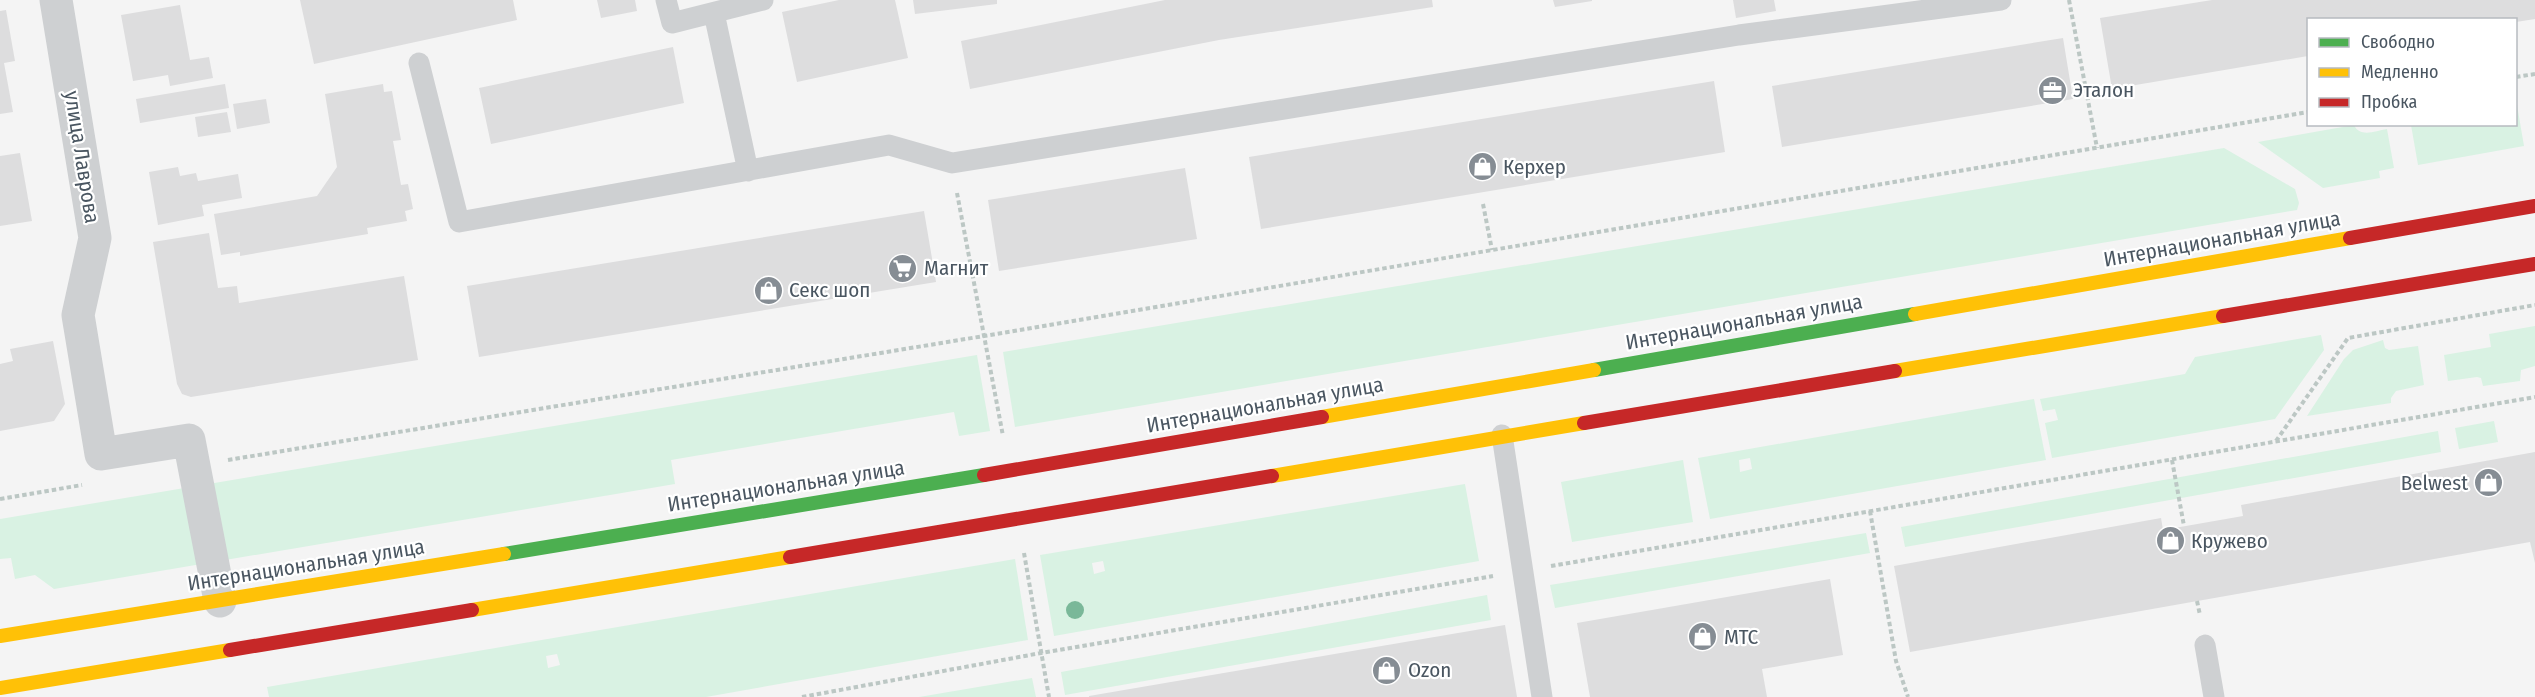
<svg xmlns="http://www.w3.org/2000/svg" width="2535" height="697" viewBox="0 0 2535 697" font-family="'Fira Sans Condensed',sans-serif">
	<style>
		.green { fill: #d9f2e3; fill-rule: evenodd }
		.building { fill: #ddddde }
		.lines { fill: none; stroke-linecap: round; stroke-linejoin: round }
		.path { stroke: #bcc7c4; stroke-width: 4; stroke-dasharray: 4.5 3; stroke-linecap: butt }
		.lane { stroke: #ced0d2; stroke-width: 21 }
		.street { stroke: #ced0d2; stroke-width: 33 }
		.fast { stroke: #4caf50; stroke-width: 14 }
		.slow { stroke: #ffc107; stroke-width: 14 }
		.jam { stroke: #c62828; stroke-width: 14 }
		.tree { fill: #7ab899 }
		.labels { text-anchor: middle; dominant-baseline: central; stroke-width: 4.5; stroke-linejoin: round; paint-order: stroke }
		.poi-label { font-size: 21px; fill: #4a5661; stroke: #fff; text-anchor: start }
		.street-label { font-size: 21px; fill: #4a5661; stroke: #fff }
	</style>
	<rect width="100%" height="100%" fill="#f4f4f4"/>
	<!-- green -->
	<path class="green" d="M2516,105H2517L2524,146L2418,165L2411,125L2516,124Z
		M2354,125C2360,138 2375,131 2387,129L2394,168L2379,171L2380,178L2323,188L2258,142Z
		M2224,148L2295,189L2299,203L2297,210L1015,427L1003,352Z
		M2535,326V366L2521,370L2520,381L2483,386L2481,378L2477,377L2448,381L2444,355L2491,347L2489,334Z
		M2321,335L2324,350L2275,419L2052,458L2045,423L2058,420L2055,409L2043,411L2040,399L2185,374L2195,357Z
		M2383,340L2385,348L2389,350L2418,346L2424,385L2396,391L2391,398V403L2307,416L2344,359L2353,350Z
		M977,355L990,431L959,436L954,412L671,460L675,484L54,589L35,575L15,579L11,558L0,559V519Z
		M2034,399L2046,460L1710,519L1698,458ZM1750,458L1752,469L1740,472L1739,460Z
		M2494,421L2498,442L2459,449L2455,428Z
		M2438,431L2441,452L1905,547L1901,527Z
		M1683,460L1693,522L1572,542L1561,482Z
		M1465,484L1479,561L1054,636L1040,555ZM1103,561L1105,571L1094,574L1092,563Z
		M1866,533L1870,553L1555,608L1550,585Z
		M1015,559L1028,640L706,697H269L267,687ZM557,654L560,665L548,668L546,656Z
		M1487,595L1491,620L1065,695L1061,672Z
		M1032,678L1036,697H919Z"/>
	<!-- building -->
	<path class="building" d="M300,0H513L517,20L314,64Z
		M597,0H635L637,11L601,18Z
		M839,0H895L908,58L797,82L782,12Z
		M913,0H997V4L915,14Z
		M1165,0H1432L1433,7L1219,40L970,89L961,41Z
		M1553,0H1592V1L1555,7Z
		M1733,0H1774L1776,11L1736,18Z
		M2212,0H2535V19L2516,22V20H2308V56L2112,89L2100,18Z
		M180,5L190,60L209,57L213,78L170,86L168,75L133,81L121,15Z
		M6,10L15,61L4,63L13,112L0,114V11Z
		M2063,38L2073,99L1782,147L1772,86Z
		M673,47L684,103L491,144L479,88Z
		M1714,81L1725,152L1261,229L1249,157Z
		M225,84L229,108L140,123L136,99Z
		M383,84L384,92L392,91L401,140L393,141L401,185L408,184L413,209L405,211L407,221L367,228L368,234L240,256V252L221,255L214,214L317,196L337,167L325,94Z
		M266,99L270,123L237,129L233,104Z
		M227,112L231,132L198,137L195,117Z
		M20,153L32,221L0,226V156Z
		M178,167L180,176L196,173L198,181L238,174L242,198L202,205L204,216L158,225L149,172Z
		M1185,168L1197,239L999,271L988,200Z
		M924,211L936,282L479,357L467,286Z
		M209,233L218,288L237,286L239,303L404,276L418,360L191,397L182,394L177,384L153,242Z
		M53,341L65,404L54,421L0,431V364L13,361L10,349Z
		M2535,452V563L2530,542L1910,652L1894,566L2161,518L2163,530L2243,516L2241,505Z
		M1830,579L1843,655L1762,669L1767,697H1590L1577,623Z
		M1505,625L1517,697H1089V696Z"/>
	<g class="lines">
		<!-- path -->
		<path class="path" d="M2069,0L2097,148
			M2516,77L2535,74
			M957,193L1003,436
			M1483,204L1492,250
			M2276,441L2348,338L2535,305
			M228,460L984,336L2308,112
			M2172,460L2184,526
			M0,499L82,485
			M1870,511L1896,661L1908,697
			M1024,553L1049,697
			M1551,566L2535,397
			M2197,601L2200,615
			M802,697L1041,653L1493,576"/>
		<!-- lane -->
		<path class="lane" d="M666,0L672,23L763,0
			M714,13L748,171
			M419,63L459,222L889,145L952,163L1739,35L2001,0
			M1502,435L1542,697
			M2205,645L2214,697"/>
		<!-- street -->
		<path class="street" d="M56,0L95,238L78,315L101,454L189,440L220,601"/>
		<!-- fast -->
		<path class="fast" d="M1594,370L1915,314
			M504,554L984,475"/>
		<!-- slow -->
		<path class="slow" d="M1915,314L2350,238
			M1895,371L2223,316
			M1322,417L1594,370
			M1272,476L1584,423
			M472,610L790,557
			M0,636L504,554
			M0,688L230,650"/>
		<!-- jam -->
		<path class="jam" d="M2350,238L2535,206
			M2223,316L2535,264
			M1584,423L1895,371
			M984,475L1322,417
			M790,557L1272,476
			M230,650L472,610"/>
	</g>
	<!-- trees -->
	<circle class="tree" cx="1075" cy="610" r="9"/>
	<!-- icons -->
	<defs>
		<symbol id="office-disc" viewBox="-11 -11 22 22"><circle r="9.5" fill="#868d94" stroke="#fff"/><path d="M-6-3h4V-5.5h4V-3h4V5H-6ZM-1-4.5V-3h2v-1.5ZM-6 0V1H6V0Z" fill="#fff"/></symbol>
		<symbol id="shop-disc" viewBox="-11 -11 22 22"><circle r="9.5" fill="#868d94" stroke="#fff"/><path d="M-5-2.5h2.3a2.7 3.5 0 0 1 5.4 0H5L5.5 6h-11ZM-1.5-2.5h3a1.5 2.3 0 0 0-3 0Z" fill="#fff"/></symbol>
		<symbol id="supermarket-disc" viewBox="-11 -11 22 22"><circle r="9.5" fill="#868d94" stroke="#fff"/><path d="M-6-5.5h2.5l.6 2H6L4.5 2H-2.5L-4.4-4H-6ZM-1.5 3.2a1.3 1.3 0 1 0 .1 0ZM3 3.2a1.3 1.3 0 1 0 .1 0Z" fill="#fff"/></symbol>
	</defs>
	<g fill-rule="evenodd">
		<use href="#office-disc" x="2036" y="74" width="33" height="33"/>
		<use href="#shop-disc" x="1466" y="150" width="33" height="33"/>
		<use href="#supermarket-disc" x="886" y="252" width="33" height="33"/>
		<use href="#shop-disc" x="752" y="274" width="33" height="33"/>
		<use href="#shop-disc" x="2472" y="466" width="33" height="33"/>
		<use href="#shop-disc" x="2154" y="524" width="33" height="33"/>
		<use href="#shop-disc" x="1686" y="620" width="33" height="33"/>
		<use href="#shop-disc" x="1370" y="654" width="33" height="33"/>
	</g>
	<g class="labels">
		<!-- poi labels -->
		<g class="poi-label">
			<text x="2073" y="90">Эталон</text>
			<text x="1503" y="167">Керхер</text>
			<text x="924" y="268">Магнит</text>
			<text x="789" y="290">Секс шоп</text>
			<text x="2468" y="483" text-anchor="end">Belwest</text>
			<text x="2191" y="541">Кружево</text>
			<text x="1724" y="637">МТС</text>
			<text x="1408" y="670">Ozon</text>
		</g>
		<!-- street labels -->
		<g class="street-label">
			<text transform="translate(82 157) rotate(81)">улица Лаврова</text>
			<text transform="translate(2222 239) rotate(-10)">Интернациональная улица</text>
			<text transform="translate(1744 322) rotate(-10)">Интернациональная улица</text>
			<text transform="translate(1265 405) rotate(-10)">Интернациональная улица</text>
			<text transform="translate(786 486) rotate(-9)">Интернациональная улица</text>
			<text transform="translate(306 565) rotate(-9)">Интернациональная улица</text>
		</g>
	</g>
	<!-- legend -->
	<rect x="2307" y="18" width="210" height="108" fill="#ffffff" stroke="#b7bbc0" stroke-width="1.5"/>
	<rect x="2319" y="38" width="30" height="9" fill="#4caf50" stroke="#b7bbc0" stroke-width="1.5"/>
	<text x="2361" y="48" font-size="18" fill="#4a5661">Свободно</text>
	<rect x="2319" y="68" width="30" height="9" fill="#ffc107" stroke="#b7bbc0" stroke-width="1.5"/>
	<text x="2361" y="78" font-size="18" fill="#4a5661">Медленно</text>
	<rect x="2319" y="98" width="30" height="9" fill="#c62828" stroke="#b7bbc0" stroke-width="1.5"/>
	<text x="2361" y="108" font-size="18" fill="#4a5661">Пробка</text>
</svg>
